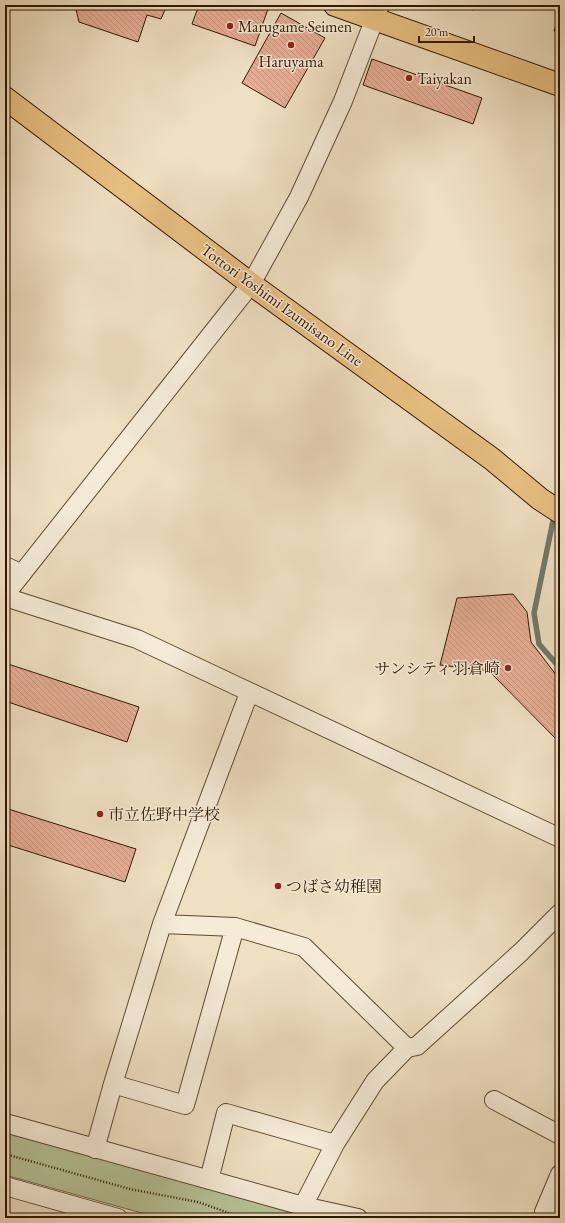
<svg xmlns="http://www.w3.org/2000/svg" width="565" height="1223" viewBox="0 0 565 1223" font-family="'EB Garamond','Noto Serif JP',serif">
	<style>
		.park { fill: #b4c397; stroke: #726c4c }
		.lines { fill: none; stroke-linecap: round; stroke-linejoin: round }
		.stream { stroke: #707a6c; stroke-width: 5.5 }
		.building { fill: url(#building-back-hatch); stroke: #311600 }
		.minor-casing { stroke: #604830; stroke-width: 20 }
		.major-casing { stroke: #311600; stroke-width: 24 }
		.path { stroke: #311600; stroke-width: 2.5; stroke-dasharray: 1 2; stroke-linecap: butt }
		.minor { stroke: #f5ebd7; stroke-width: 18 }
		.major { stroke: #e8c081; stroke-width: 22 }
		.poi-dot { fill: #8f2418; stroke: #f5ebd7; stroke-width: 1.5 }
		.labels { text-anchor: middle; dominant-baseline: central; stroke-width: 3; stroke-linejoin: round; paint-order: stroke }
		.poi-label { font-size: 16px; fill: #311600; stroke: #f5ebd7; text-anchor: start }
		.street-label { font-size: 16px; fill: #311600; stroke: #f5ebd7 }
	</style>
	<defs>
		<pattern id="building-back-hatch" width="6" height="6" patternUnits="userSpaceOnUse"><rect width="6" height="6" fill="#e7ae96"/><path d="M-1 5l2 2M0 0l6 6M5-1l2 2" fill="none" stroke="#c79580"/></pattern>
	</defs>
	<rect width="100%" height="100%" fill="#efe0c2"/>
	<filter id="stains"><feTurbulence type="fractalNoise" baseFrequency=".005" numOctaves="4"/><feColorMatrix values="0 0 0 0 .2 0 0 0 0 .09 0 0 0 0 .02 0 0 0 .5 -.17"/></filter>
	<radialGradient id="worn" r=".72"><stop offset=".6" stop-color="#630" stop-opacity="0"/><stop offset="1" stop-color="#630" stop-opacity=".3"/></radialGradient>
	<!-- park -->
	<path class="park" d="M5,1132L312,1218H160L5,1175Z"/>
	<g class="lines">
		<!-- stream -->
		<path class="stream" d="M558,500L560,487
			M553,521L534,613L539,644L560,668"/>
	</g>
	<!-- building -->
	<path class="building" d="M75,5H167L161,19L147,15L138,42L79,22Z
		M199,5H266L269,6L255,46L192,24Z
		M459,5H475L473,10Z
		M560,12V33L554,31Z
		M281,13L325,38L285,108L242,83Z
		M372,59L482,98L473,124L363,85Z
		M513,594L527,612L531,642L560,680V743L489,671L440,665L457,598Z
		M5,663L139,707L127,742L5,701Z
		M5,808L136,849L125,882L5,844Z"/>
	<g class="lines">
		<defs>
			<path id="minor" d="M5,566L22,574
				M5,595L251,284L299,197L343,101L380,5
				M5,597L137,639L560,838
				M162,924L235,927L304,947L407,1048
				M113,1084L185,1105L235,927
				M494,1100L560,1135
				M5,1123L303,1206L358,1218
				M95,1149L113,1084L162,924L249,693
				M209,1180L226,1113L335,1144
				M5,1186L118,1218
				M303,1206L335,1144L375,1081L407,1048L417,1046L521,952L560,913
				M558,1218L544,1212L560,1174"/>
			<path id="major" d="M335,5L560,85
				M5,98L251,284L492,459L540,499L560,512"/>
		</defs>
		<!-- minor casing -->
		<use href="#minor" class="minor-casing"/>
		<!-- major casing -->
		<use href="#major" class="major-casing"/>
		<!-- path -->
		<path class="path" d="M5,1154L130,1189L198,1202L243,1218"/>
		<!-- minor -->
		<use href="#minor" class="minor"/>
		<!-- major -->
		<use href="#major" class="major"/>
	</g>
	<!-- markers -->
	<g class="poi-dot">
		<circle cx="230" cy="26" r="4"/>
		<circle cx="291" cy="45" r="4"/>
		<circle cx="409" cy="78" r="4"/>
		<circle cx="508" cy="668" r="4"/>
		<circle cx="100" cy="814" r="4"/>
		<circle cx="278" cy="886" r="4"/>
	</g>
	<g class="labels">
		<!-- poi labels -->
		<g class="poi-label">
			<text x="238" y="26">Marugame Seimen</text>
			<text x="291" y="61" text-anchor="middle">Haruyama</text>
			<text x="417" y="78">Taiyakan</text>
			<text x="500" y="668" text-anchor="end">サンシティ羽倉崎</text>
			<text x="108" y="814">市立佐野中学校</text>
			<text x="286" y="886">つばさ幼稚園</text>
		</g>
		<!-- street labels -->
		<g class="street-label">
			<text transform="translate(282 305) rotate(36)">Tottori Yoshimi Izumisano Line</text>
		</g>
	</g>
	<!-- margin -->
	<rect width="565" height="1223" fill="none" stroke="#efe0c2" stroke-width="20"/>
	<rect x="6" y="6" width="553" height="1211" fill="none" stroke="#311600" stroke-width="2"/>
	<rect x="10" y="10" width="545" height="1203" fill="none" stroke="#311600"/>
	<!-- scale -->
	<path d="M419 36v6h55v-6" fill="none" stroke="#311600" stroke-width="2"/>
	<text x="425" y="36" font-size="12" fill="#311600" stroke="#f5ebd7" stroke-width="3" paint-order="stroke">20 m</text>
	<rect width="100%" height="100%" filter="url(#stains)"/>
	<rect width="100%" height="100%" fill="url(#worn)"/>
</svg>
